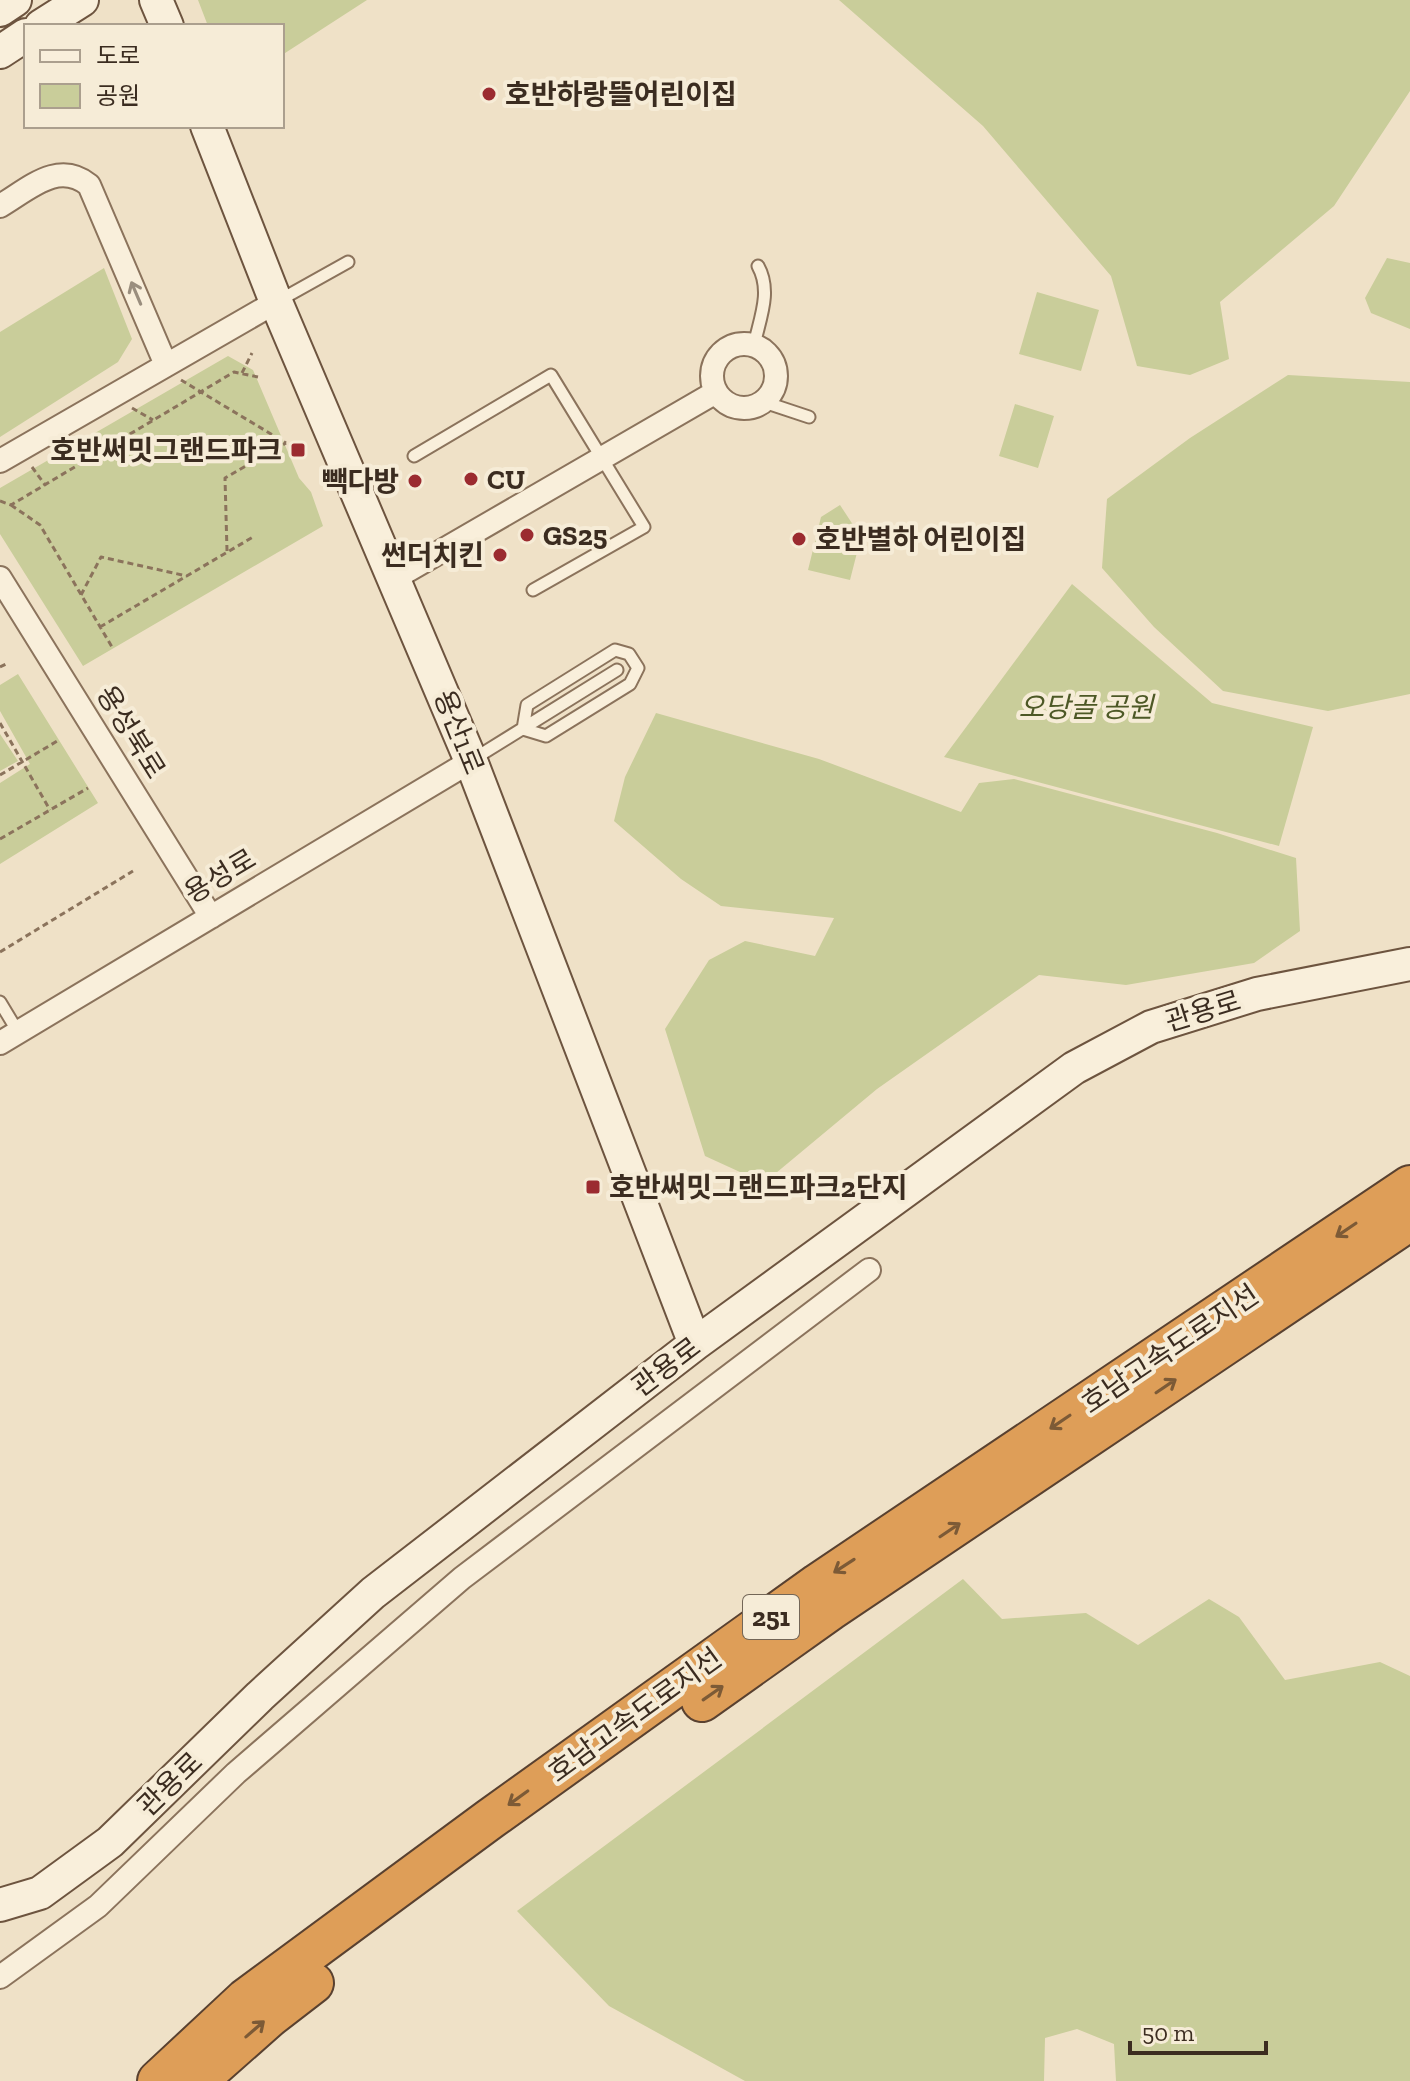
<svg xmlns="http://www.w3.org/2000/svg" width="1410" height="2081" viewBox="0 0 1410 2081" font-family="'Zilla Slab','Noto Sans KR',serif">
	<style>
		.green { fill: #c9cd9a }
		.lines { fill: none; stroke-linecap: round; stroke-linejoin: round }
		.lane-casing { stroke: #8b735c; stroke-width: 15 }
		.street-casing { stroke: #8b735c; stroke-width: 26 }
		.secondary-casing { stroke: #6d543f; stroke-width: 36 }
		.highway-casing { stroke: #594130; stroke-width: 44 }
		.path { stroke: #8b735c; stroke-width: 3; stroke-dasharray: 6 4; stroke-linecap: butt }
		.lane { stroke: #f9efdb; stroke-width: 11 }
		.street { stroke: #f9efdb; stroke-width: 22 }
		.secondary { stroke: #f9efdb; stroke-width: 32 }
		.highway { stroke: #de9e58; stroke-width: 40 }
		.oneway { stroke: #9a8e7e }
		.oneway2 { stroke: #7c5a36 }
		.poi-dot { fill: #9b2b30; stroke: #f6ecd7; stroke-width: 3 }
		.labels { text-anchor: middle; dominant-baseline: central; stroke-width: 8; stroke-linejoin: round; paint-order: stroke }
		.shield { fill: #f6ecd7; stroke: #736657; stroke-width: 2 }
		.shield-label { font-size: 26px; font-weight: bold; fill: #3b2c20 }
		.poi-label { font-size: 28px; font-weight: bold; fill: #3b2c20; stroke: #f6ecd7; text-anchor: start }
		.park-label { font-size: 28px; font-style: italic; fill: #4d5826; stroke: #f6ecd7 }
		.street-label { font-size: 28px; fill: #3b2c20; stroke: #f6ecd7 }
	</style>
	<rect width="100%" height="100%" fill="#efe1c7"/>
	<!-- green -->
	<path class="green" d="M198,0H367L282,55V26H208Z
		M839,0H1410V91L1334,206L1220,302L1229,359L1190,375L1137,366L1111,276L983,126Z
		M1387,258L1410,263V329L1371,313L1365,298Z
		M104,268L132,339L118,362L0,437V332Z
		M1037,292L1099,310L1081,371L1019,354Z
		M228,356L253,370L299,478L311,492L323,526L83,666L0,534V488Z
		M1288,375L1410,382V694L1328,711L1223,691L1154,627L1102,568L1107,499L1190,438Z
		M1015,404L1054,416L1038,468L999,456Z
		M840,505L861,537L850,580L808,570L821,517Z
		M1072,584L1212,703L1313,727L1279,846L944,757Z
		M18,674L98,803L0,864V783L30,764L0,711V685Z
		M656,713L819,759L961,812L979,783L1014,779L1217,833L1296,858L1300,931L1254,963L1126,985L1039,975L877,1089L764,1183L705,1156L665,1029L709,960L745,941L815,956L834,918L721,906L681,879L614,821L625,777Z
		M0,734L18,761L0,771Z
		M963,1579L1002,1619L1086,1613L1138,1645L1209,1599L1239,1617L1285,1680L1380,1662L1410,1676V2081H1116L1114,2044L1077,2029L1045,2038L1044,2081H745L609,2006L517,1911Z"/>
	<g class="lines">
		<defs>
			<path id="lane" d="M280,300L348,262
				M754,345C760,318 772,291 758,266
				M764,402L809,417
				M414,456L551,375L644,527L533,590
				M615,650L629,654L638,668L630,684L546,736L523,729L527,705Z
				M472,760L617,670
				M0,1002L18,1032"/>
			<path id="street" d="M0,206C29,189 58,160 89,185L166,365
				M712 376a32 32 0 1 1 64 0a32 32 0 1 1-64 0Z
				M0,461L276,302
				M0,578L211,917
				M395,578L716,392
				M0,1043L471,761
				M0,1977L98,1906L236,1773L462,1578L869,1270"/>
			<path id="secondary" d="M156,0L167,26
				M0,10L15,0
				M41,26L82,0
				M0,52L26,35
				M207,126L276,302L471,761L695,1344
				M0,1905L40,1893L110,1842L260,1696L373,1593L695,1344L1074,1068L1151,1027L1257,994L1410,964"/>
			<path id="highway" d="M702,1701L830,1610L1410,1220
				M200,2078L269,2017L313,1983
				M158,2081L246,1999L490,1819L818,1584L1410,1186"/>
		</defs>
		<!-- lane casing -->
		<use href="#lane" class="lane-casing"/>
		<!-- street casing -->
		<use href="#street" class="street-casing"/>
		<!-- secondary casing -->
		<use href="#secondary" class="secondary-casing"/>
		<!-- highway casing -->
		<use href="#highway" class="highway-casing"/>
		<!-- path -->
		<path class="path" d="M242,373L252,353
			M181,380L286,443
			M132,408L153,420
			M32,467L45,485
			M0,501L11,505L234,372L258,377
			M11,505L40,525L112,647
			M227,551L225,478L286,443
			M81,595L101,557L187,576
			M100,627L253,537
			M0,667L8,663
			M0,723L50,810
			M0,775L59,740
			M0,839L88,788
			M0,952L133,871"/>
		<!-- lane -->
		<use href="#lane" class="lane"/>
		<!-- street -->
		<use href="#street" class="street"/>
		<!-- secondary -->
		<use href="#secondary" class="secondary"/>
		<!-- highway -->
		<use href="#highway" class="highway"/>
	</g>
	<!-- one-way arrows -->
	<defs><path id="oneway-shaft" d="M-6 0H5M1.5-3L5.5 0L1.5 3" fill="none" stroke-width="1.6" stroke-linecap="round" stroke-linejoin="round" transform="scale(2)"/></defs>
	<use class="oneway" href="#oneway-shaft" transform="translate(136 293) rotate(-113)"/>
	<g class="oneway2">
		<use href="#oneway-shaft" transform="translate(1346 1230) rotate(146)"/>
		<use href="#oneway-shaft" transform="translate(1166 1386) rotate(-34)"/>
		<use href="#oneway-shaft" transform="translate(1060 1422) rotate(146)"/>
		<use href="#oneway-shaft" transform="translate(950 1530) rotate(-34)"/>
		<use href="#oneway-shaft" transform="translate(844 1566) rotate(147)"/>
		<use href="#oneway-shaft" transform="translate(713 1693) rotate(-35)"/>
		<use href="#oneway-shaft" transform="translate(518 1798) rotate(144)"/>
		<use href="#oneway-shaft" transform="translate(255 2029) rotate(-41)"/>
	</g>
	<!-- markers -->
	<g class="poi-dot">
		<circle cx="489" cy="94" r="8"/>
		<rect x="290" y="442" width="16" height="16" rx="4"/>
		<circle cx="471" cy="479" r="8"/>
		<circle cx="415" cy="481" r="8"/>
		<circle cx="527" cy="535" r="8"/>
		<circle cx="799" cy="539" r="8"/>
		<circle cx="500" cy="555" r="8"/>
		<rect x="585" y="1179" width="16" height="16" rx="4"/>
	</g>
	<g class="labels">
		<!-- shield labels -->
		<rect class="shield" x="743" y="1595" width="56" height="44" rx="6"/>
		<g class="shield-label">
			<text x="771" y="1617">251</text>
		</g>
		<!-- poi labels -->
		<g class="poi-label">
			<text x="505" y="94">호반하랑뜰어린이집</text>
			<text x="282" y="450" text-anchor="end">호반써밋그랜드파크</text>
			<text x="487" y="479">CU</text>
			<text x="399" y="481" text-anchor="end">빽다방</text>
			<text x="543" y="535">GS25</text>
			<text x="815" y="539">호반별하 어린이집</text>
			<text x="484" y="555" text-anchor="end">썬더치킨</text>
			<text x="609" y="1187">호반써밋그랜드파크2단지</text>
		</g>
		<!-- park labels -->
		<g class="park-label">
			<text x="1086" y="707">오당골 공원</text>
		</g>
		<!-- street labels -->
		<g class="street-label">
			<text transform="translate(131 732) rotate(58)">용성북로</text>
			<text transform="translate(459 732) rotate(68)">용산1로</text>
			<text transform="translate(220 876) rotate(-31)">용성로</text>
			<text transform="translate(1203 1011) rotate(-17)">관용로</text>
			<text transform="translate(1170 1349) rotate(-34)">호남고속도로지선</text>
			<text transform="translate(666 1367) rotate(-37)">관용로</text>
			<text transform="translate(635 1715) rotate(-36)">호남고속도로지선</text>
			<text transform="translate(170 1784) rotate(-44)">관용로</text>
		</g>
	</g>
	<!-- legend -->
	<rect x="24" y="24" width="260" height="104" fill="#f6ecd7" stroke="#ab9f8e" stroke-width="2"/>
	<rect x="40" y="50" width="40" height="12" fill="#f9efdb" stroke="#ab9f8e" stroke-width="2"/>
	<text x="96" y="64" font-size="24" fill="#3b2c20">도로</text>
	<rect x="40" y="84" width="40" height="24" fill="#c9cd9a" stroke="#ab9f8e" stroke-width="2"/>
	<text x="96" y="104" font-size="24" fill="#3b2c20">공원</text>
	<!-- scale -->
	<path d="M1130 2041v12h136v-12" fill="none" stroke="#3b2c20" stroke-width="4"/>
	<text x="1142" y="2041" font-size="24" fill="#3b2c20" stroke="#f6ecd7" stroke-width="6" paint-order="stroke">50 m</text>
</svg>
